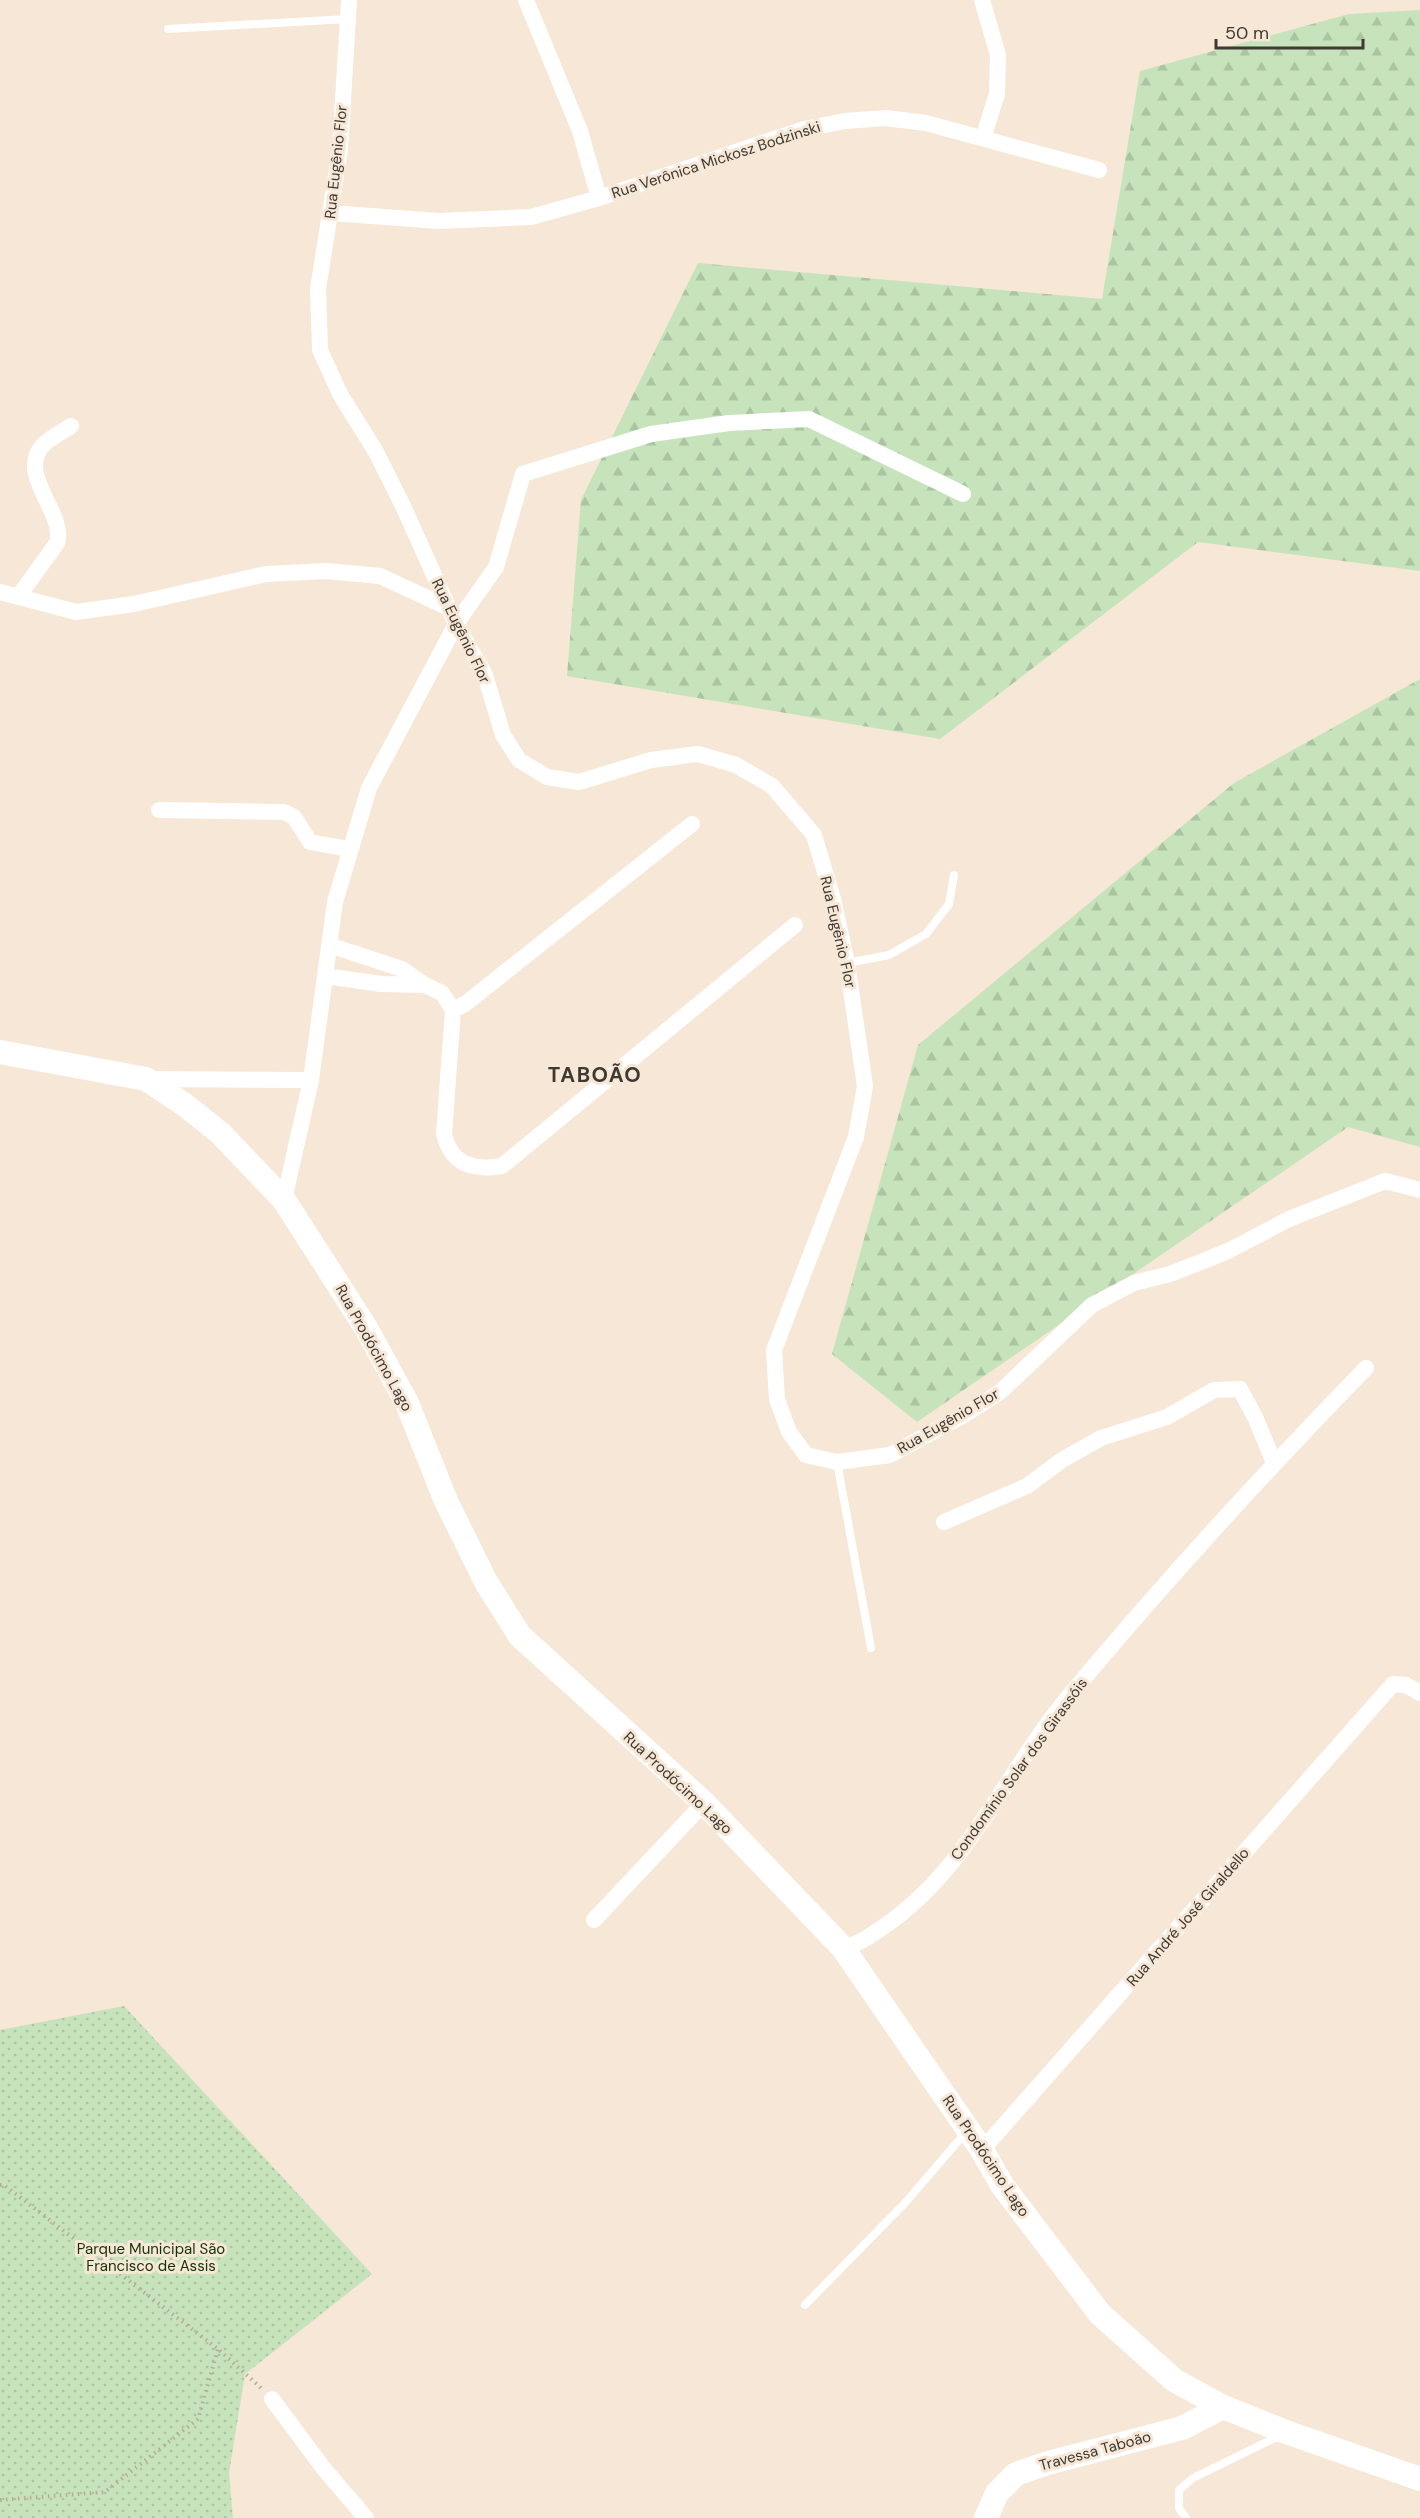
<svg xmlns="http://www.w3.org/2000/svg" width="1420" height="2518" viewBox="0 0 1420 2518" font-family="'DM Sans',sans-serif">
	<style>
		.forest { fill: url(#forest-firs) }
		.park { fill: url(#park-dots) }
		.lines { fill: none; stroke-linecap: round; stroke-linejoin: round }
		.path { stroke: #b6aa9d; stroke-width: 4; stroke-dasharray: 1.5 4.5; stroke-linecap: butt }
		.lane { stroke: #fff; stroke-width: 8 }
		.street { stroke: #fff; stroke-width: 16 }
		.secondary { stroke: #fff; stroke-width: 24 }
		.labels { text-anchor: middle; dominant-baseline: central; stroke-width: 6; stroke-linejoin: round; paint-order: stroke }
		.street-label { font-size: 15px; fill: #3f3932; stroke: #f6e7d6 }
		.park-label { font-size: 15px; fill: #123402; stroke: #f6e7d6 }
		.district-label { font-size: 21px; font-weight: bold; letter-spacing: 1.5px; fill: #3f3932; stroke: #f6e7d6 }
	</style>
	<defs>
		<pattern id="forest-firs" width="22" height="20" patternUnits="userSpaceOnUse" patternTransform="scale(1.5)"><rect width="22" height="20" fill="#c6e3bc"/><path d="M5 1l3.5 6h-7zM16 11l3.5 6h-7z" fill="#abc4a2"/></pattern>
		<pattern id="park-dots" width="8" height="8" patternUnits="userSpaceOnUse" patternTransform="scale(1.5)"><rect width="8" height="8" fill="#c6e3bc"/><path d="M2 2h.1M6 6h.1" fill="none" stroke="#abc4a2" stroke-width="1.8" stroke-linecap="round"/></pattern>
	</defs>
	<rect width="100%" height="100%" fill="#f6e7d6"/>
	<!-- forest -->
	<path class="forest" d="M1420,10V571L1198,542L940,739L567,676L581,500L698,263L1102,299L1140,71L1349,14Z
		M1420,679V1147L1348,1127L917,1422L832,1354L918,1045L1234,783Z"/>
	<!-- park -->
	<path class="park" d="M124,2006L372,2274L245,2374L229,2473L233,2518H0V2030Z"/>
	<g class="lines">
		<!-- path -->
		<path class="path" d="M0,2185H4L218,2349L261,2388
			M0,2500L105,2492L198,2419L218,2349"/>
		<!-- lane -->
		<path class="lane" d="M168,29L348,19
			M847,963L889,955L926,934L949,904L954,875
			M837,1462L871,1648
			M805,2305L905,2203L966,2132
			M1186,2518L1179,2508V2490L1193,2478L1281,2435"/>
		<!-- street -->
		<path class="street" d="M349,0L340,150L318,289L320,350L340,394L376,452L403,506L456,624L485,675L503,735L519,760L547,777L579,782L651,760L698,754L736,765L772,786L814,835L833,899L847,963L865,1086L856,1137L774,1350L777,1399L789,1432L806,1455L837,1462L890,1455L964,1415L1000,1392L1092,1305L1134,1283L1170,1274L1206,1260L1230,1250L1289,1219L1385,1181L1420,1190
			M526,0L580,131L599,198
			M982,0L998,55L997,94L983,138
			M331,213L439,221L531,217L599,198L804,129L845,121L886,118L926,123L1099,170
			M0,592L76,612L134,604L266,574L326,571L380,576L449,608
			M18,597L57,543C66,512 16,475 43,445C50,438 62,432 71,426
			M159,810L284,812L294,817L310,842L349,849
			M329,945L402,969L425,985L442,993L453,1010L444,1134C451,1164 473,1171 502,1166L795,925
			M325,976L381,984L425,985
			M453,1010L465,1004L692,824
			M147,1079L311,1080
			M284,1200L311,1080L335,902L369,788L456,624L496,567L523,474L651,434L729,423L809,419L963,494
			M944,1522L1027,1486L1062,1460L1101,1438L1167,1417L1214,1390L1240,1389L1256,1419L1274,1463
			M594,1920L704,1803
			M843,1948C859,1944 870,1936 883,1927C968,1870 1006,1771 1070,1695C1164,1582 1263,1474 1366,1368
			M982,2150L1393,1684L1406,1685L1420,1693
			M272,2399L324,2469L366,2518"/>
		<!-- secondary -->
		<path class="secondary" d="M0,1052L146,1079L185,1105L220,1133L284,1200L366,1328L407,1403L446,1501L486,1582L520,1636L704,1803L843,1948L982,2150L1002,2185L1100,2314L1174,2380L1223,2407L1286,2432L1420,2479
			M986,2518L997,2493L1016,2474L1048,2463L1182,2428L1223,2407"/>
	</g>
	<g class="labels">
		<!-- street labels -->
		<g class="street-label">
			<text transform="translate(716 160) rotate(-18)">Rua Verônica Mickosz Bodzinski</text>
			<text transform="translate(336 162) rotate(-84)">Rua Eugênio Flor</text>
			<text transform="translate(461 631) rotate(64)">Rua Eugênio Flor</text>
			<text transform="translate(838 932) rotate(77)">Rua Eugênio Flor</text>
			<text transform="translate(374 1348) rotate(61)">Rua Prodócimo Lago</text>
			<text transform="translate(948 1421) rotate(-30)">Rua Eugênio Flor</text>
			<text transform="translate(1019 1769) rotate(-54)">Condomínio Solar dos Girassóis</text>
			<text transform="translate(678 1783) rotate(43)">Rua Prodócimo Lago</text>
			<text transform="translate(1188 1917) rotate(-49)">Rua André José Giraldello</text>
			<text transform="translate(986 2156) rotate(56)">Rua Prodócimo Lago</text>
			<text transform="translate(1095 2451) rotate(-15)">Travessa Taboão</text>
		</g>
		<!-- park labels -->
		<g class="park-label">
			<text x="151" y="2249">Parque Municipal São<tspan x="151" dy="17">Francisco de Assis</tspan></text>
		</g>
		<!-- district labels -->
		<g class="district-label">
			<text x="595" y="1075">TABOÃO</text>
		</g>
	</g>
	<!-- scale -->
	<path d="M1216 39v9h147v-9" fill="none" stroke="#3f3932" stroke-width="3"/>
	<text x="1225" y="39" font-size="18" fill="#3f3932" stroke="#f6e7d6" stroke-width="4.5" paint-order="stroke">50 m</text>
</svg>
